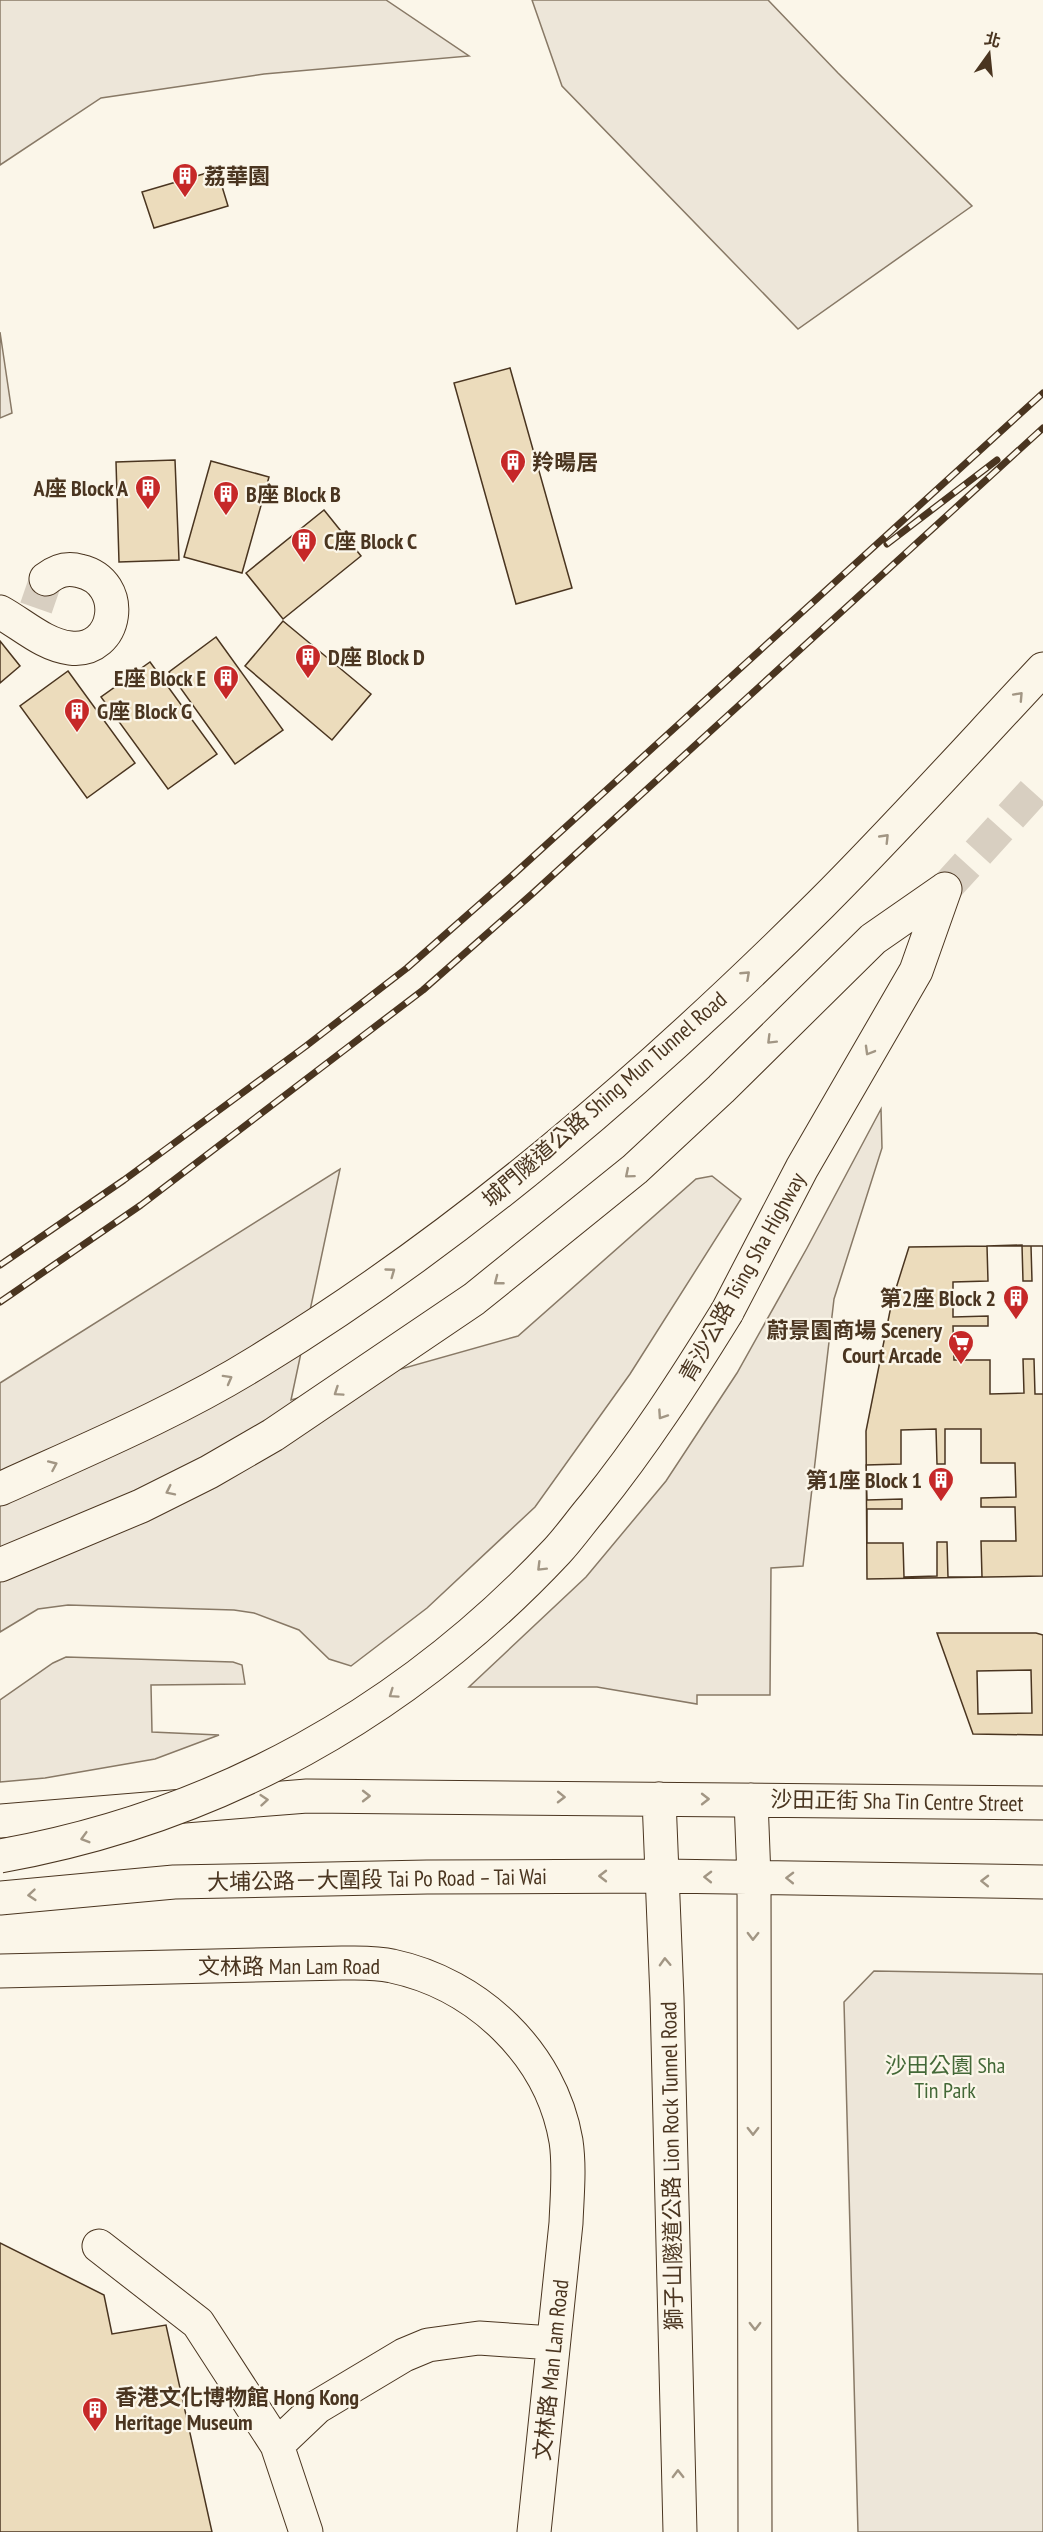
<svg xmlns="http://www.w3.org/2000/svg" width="1043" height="2532" viewBox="0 0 1043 2532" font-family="'PT Sans Narrow','Noto Sans TC',sans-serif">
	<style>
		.green { fill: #ede6d9; stroke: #887966; stroke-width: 1.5 }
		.building { fill: #ecdcbc; stroke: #4a3520; stroke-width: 1.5; fill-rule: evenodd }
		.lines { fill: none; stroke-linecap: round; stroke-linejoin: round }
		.minor-tunnel { stroke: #d8cfc1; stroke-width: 33; stroke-dasharray: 33 16; stroke-linecap: butt }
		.highway-tunnel { stroke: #d8cfc1; stroke-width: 33; stroke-dasharray: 33 16; stroke-linecap: butt }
		.minor-casing { stroke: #4a3520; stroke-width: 35 }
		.major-casing { stroke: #4a3520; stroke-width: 35 }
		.highway-casing { stroke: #4a3520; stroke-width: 35 }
		.minor { stroke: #fbf6e9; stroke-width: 33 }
		.major { stroke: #fbf6e9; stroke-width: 33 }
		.highway { stroke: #fbf6e9; stroke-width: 33 }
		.rail-casing { stroke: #4a3520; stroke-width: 7 }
		.rail { stroke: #fbf6e9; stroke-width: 4.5; stroke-dasharray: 14; stroke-linecap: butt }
		.highway-bridge-casing { stroke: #4a3520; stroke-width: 35; stroke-linecap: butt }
		.highway-bridge { stroke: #fbf6e9; stroke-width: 33 }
		.oneway { stroke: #a29684 }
		.labels { text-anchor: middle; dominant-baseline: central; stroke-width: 4.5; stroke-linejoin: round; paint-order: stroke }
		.poi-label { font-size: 22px; font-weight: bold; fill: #4a3520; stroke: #fbf6e9; text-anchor: start }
		.street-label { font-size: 22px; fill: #4a3520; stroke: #fbf6e9 }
		.park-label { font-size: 22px; fill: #436837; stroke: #fbf6e9 }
	</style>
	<rect width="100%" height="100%" fill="#fbf6e9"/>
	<!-- green -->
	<path class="green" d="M0,0H386L469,56L264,74L101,98L0,165Z
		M532,0H768L838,73L972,206L798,329L562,86Z
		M0,332L12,413L0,418Z
		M881,1109L882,1148L834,1299L803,1566L771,1568L770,1695H697V1704L597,1687H469L586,1577L666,1481L737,1373L807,1248Z
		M340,1169L291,1400L518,1336L696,1179L712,1176L741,1199L630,1374L535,1507L427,1608L351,1666L329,1659L299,1630L254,1613L234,1610L68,1605L38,1609L0,1632V1383Z
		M66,1657L233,1662L242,1665L245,1684L151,1685L152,1732L219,1735L155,1759L45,1778L0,1782V1700L53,1663Z
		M874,1971L1043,1974V2532H858L844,2002Z"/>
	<!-- building -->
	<path class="building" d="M217,170L228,206L154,228L142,192Z
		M510,368L572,588L516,604L454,383Z
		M175,460L179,560L119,562L116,462Z
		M211,461L269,477L242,573L184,557Z
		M324,510L361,556L283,619L246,573Z
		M283,621L371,694L332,740L245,666Z
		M216,637L283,730L235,764L169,672Z
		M0,641L20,666L0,683Z
		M150,662L217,754L168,789L101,697Z
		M68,671L135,763L87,798L20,706Z
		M1022,1245L1023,1281H1032L1031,1246H1043V1394H1035L1034,1359H1023L1024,1393L990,1394V1360H954L953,1326H988V1316L953,1317V1282L988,1281L987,1246Z
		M987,1246H1043V1576L867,1579L866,1431L892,1301L909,1247Z
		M936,1429L937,1464H945V1429H981V1463H1015L1016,1497L981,1498V1507H1015L1016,1541H981L982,1577H948L947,1542H937V1576L904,1577L903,1543H867V1509H902V1499L867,1500L866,1465L901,1464V1430Z
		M937,1633H1036L1043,1635V1735L973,1734ZM1031,1670L1032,1713L978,1714L977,1671Z
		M0,2243L104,2295L112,2334L166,2325L212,2532H0Z"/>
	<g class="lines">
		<!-- minor-tunnel -->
		<path class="minor-tunnel" d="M36,608L46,579"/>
		<!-- highway-tunnel -->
		<path class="highway-tunnel" d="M945,889L1043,781"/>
		<defs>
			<path id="minor" d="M0,612C22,624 44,645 70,648C118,654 129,582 80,571C66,567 56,571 46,579
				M0,1971L342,1963C358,1963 376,1962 392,1966C477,1984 551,2053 566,2141C570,2168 567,2196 566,2223L534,2532
				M99,2246L198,2323L277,2445
				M306,2532L277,2445L317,2407L404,2355L428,2345L479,2338L553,2343"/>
			<path id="major" d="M659,1799L667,1998L680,2532
				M751,1800L754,1878L755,2532
				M0,1821L307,1796L1043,1803
				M0,1898L174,1882L427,1877L662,1876L1043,1882"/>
			<path id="highway" d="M727,1312L802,1168L916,971L945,889
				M0,1489C88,1449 177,1412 259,1361C465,1235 650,1074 821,904C897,828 969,748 1043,669
				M0,1565L141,1506L209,1472L273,1435L474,1299L635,1169L721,1089L873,939L945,889"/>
		</defs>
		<!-- minor casing -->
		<use href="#minor" class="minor-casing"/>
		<!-- major casing -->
		<use href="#major" class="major-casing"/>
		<!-- highway casing -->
		<use href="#highway" class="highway-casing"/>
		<!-- minor -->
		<use href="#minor" class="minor"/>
		<!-- major -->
		<use href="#major" class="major"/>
		<!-- highway -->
		<use href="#highway" class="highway"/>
		<defs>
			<path id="rail" d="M887,544L997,460
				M0,1265L124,1180L306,1046L407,968L514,874L1043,393
				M0,1302L141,1205L423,990L532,894L1043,428"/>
		</defs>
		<!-- rail casing -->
		<use href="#rail" class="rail-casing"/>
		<!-- rail -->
		<use href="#rail" class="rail"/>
		<defs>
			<path id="highway-bridge" d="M0,1856C218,1817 406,1712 557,1551C570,1537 581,1521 593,1507C643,1445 685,1380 727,1312"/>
		</defs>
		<!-- highway-bridge casing -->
		<use href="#highway-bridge" class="highway-bridge-casing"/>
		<!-- highway-bridge -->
		<use href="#highway-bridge" class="highway-bridge"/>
	</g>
	<!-- one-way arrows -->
	<defs><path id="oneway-chevron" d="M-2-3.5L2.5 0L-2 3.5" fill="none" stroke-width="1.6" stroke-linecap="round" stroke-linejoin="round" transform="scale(1.5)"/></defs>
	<g class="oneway">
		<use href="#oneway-chevron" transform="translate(1019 696) rotate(-47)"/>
		<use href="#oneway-chevron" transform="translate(885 838) rotate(-46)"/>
		<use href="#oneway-chevron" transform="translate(746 975) rotate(-43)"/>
		<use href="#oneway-chevron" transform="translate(771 1040) rotate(135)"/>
		<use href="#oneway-chevron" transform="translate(869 1051) rotate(120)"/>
		<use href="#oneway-chevron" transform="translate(629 1174) rotate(140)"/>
		<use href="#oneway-chevron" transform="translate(391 1272) rotate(-36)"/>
		<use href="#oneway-chevron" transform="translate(498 1281) rotate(142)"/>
		<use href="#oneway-chevron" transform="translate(228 1379) rotate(-29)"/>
		<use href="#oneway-chevron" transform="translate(338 1392) rotate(146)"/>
		<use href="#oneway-chevron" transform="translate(662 1415) rotate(124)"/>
		<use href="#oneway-chevron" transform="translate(53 1465) rotate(-24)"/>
		<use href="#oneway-chevron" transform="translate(170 1491) rotate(154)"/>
		<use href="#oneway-chevron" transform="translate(541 1567) rotate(135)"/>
		<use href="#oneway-chevron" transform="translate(393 1694) rotate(145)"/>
		<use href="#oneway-chevron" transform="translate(366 1796)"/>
		<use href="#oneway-chevron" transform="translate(561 1797) rotate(1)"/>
		<use href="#oneway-chevron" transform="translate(705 1799)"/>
		<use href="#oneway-chevron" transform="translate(264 1800) rotate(-5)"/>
		<use href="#oneway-chevron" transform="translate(85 1838) rotate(164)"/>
		<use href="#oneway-chevron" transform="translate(603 1876) rotate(-180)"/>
		<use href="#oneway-chevron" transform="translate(708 1877) rotate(-179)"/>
		<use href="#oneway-chevron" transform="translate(790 1878) rotate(-179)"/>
		<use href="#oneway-chevron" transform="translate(985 1881) rotate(-179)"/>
		<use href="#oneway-chevron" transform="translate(32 1895) rotate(175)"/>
		<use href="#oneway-chevron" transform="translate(753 1936) rotate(91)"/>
		<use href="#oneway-chevron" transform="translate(665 1962) rotate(-92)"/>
		<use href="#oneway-chevron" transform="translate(753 2131) rotate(90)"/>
		<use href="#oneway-chevron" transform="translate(755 2326) rotate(90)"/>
		<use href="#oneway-chevron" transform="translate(678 2474) rotate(-91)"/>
	</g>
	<!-- icons -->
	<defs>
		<symbol id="building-pin" viewBox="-11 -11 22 30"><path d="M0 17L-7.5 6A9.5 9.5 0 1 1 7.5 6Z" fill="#c62828" stroke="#fbf6e9"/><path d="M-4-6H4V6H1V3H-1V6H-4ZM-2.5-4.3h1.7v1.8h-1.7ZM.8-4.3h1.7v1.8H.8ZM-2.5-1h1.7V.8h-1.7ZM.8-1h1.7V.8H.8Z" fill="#fff"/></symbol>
		<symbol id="supermarket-pin" viewBox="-11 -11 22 30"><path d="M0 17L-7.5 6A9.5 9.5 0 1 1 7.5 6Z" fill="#c62828" stroke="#fbf6e9"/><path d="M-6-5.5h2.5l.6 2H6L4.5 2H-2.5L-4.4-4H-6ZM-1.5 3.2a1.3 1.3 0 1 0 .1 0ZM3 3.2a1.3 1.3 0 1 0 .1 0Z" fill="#fff"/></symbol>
	</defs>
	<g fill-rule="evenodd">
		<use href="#building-pin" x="170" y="161" width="30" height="40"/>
		<use href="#building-pin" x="498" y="447" width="30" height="40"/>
		<use href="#building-pin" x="133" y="473" width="30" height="40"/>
		<use href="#building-pin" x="211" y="479" width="30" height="40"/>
		<use href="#building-pin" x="289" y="526" width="30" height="40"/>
		<use href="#building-pin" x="293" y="642" width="30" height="40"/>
		<use href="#building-pin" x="211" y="663" width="30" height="40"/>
		<use href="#building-pin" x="62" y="696" width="30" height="40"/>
		<use href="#building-pin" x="1001" y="1283" width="30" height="40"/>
		<use href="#supermarket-pin" x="946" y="1328" width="30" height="40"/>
		<use href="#building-pin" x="926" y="1465" width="30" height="40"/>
		<use href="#building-pin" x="80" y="2395" width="30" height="40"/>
	</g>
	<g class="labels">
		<!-- poi labels -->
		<g class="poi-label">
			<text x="204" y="176">荔華園</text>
			<text x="532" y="462">羚暘居</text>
			<text x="128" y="488" text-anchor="end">A座 Block A</text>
			<text x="246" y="494">B座 Block B</text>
			<text x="324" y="541">C座 Block C</text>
			<text x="328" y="657">D座 Block D</text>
			<text x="206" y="678" text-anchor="end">E座 Block E</text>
			<text x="97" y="711">G座 Block G</text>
			<text x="996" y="1298" text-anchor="end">第2座 Block 2</text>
			<text x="942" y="1330" text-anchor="end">蔚景園商場 Scenery<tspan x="942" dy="25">Court Arcade</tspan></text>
			<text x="922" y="1480" text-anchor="end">第1座 Block 1</text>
			<text x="115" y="2397">香港文化博物館 Hong Kong<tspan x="115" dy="25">Heritage Museum</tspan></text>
		</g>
		<!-- street labels -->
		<g class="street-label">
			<text transform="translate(604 1099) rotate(-41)">城門隧道公路 Shing Mun Tunnel Road</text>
			<text transform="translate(742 1277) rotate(-61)">青沙公路 Tsing Sha Highway</text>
			<text transform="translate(897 1801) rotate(1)">沙田正街 Sha Tin Centre Street</text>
			<text transform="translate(377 1879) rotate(-1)">大埔公路－大圍段 Tai Po Road – Tai Wai</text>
			<text x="289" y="1966">文林路 Man Lam Road</text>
			<text transform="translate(671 2166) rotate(-91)">獅子山隧道公路 Lion Rock Tunnel Road</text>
			<text transform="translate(551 2370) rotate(-84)">文林路 Man Lam Road</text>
		</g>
		<!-- park labels -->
		<g class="park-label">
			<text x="945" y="2065">沙田公園 Sha<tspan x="945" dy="25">Tin Park</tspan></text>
		</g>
	</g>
	<!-- north arrow -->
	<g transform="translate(989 54) rotate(15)" stroke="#fbf6e9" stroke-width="4.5" paint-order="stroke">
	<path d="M0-4.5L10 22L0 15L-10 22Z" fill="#4a3520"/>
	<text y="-9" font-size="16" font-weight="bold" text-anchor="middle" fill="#4a3520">北</text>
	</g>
</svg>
